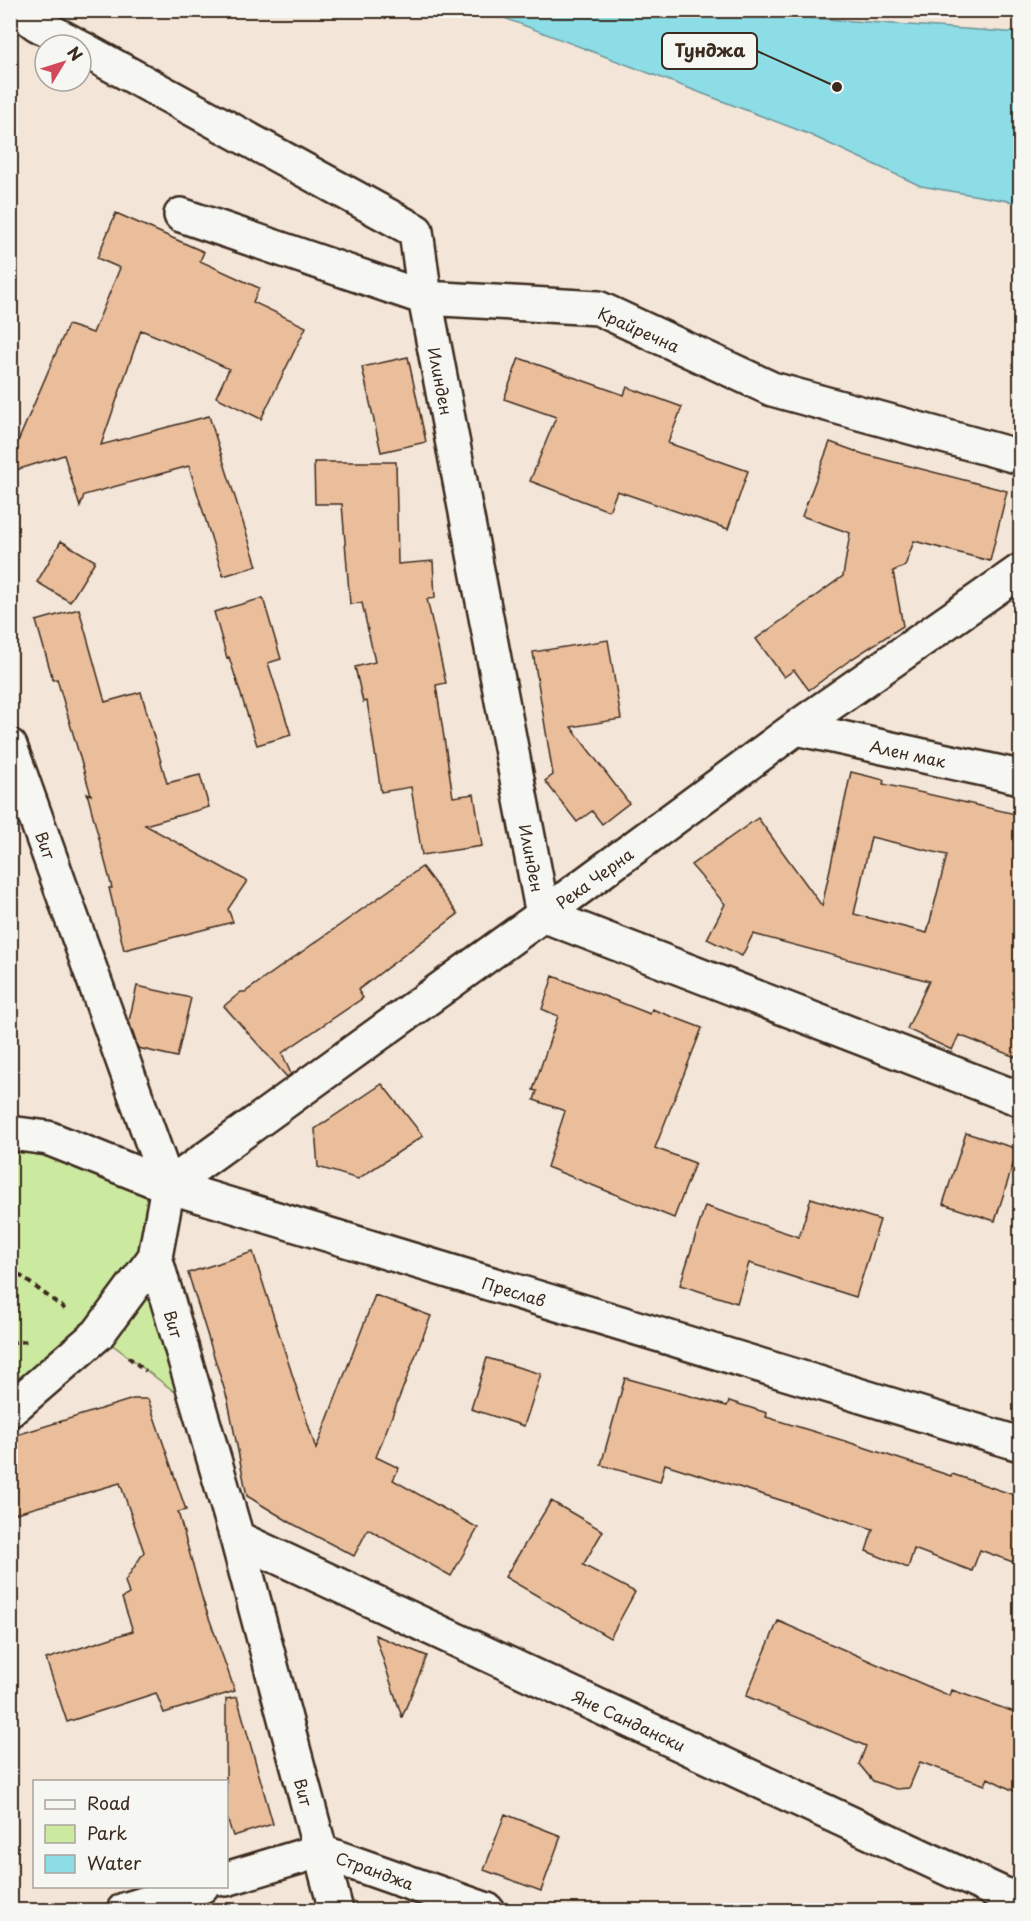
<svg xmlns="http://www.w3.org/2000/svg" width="1031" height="1921" viewBox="0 0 1031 1921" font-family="'Playpen Sans',sans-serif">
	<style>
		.green { fill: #cce9a0; stroke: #848a5f; stroke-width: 1.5 }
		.water { fill: #8ddde7; stroke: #6c9597; stroke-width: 1.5 }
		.building { fill: #ebbe9b; stroke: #3b2a1e; stroke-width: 1.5; fill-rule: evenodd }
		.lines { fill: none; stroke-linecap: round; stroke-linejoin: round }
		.minor-casing { stroke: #3b2a1e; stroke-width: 38 }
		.major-casing { stroke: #3b2a1e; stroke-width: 38 }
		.path { stroke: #3b2a1e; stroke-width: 4; stroke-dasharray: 6 4.5; stroke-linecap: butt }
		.minor { stroke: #f6f6f2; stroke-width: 33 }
		.major { stroke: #f6f6f2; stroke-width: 33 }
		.labels { text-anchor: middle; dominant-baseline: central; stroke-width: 4.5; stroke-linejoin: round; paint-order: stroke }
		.street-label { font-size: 16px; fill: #3b2a1e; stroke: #f6f6f2 }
		.leader { fill: none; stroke: #3b2a1e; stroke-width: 2 }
		.callout-dot { fill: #3b2a1e; stroke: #f6f6f2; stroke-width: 2 }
		.callout { fill: #f6f6f2; stroke: #3b2a1e; stroke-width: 2 }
		.callout-label { font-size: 18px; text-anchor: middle; font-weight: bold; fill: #3b2a1e }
	</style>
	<rect width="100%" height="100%" fill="#f3e5d8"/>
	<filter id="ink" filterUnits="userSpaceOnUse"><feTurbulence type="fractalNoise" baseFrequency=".0167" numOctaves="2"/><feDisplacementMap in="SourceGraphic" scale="12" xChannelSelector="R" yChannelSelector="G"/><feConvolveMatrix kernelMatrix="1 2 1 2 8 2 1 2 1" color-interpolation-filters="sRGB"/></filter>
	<g filter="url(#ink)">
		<!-- green -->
		<path class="green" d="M11,1133L168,1186L155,1257L199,1410L98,1334L11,1410Z"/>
		<!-- water -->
		<path class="water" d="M782,11L797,17L1020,33V203L921,186L806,133L486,11Z"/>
		<!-- building -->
		<path class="building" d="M116,213L204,252L200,261L259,288L253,302L306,327L261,419L216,397L229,369L178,345L141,330L101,445L209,416L257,566L223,576L189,466L84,495L80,507L64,455L10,472V460L68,325L93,333L120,268L97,258Z
			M408,357L426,442L381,452L362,367Z
			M519,358L624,395L627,387L682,407L668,443L748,471L728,529L617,491L609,511L530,481L556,417L504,399Z
			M830,442L863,454L1007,491L990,561L914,541L905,566L893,571L903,626L850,660L809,690L794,670L784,677L756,639L843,576L850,533L802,516Z
			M314,462H396L398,564L433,561L435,598L427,599L446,683L436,685L453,797L474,794L482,846L422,855L411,787L381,792L367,701L363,702L355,667L375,662L362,603L350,604L342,504H315Z
			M61,541L95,561L70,602L37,582Z
			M263,598L281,659L268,663L291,735L257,745L229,657L227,658L214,612Z
			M79,609L105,702L141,692L167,783L200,775L209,807L145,825L247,881L228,909L233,922L124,950L109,888H112L87,793L91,795L57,679L53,680L36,621Z
			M608,640L621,719L571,727L629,803L602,824L592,811L577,822L545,781L553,775L533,652Z
			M851,772L884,780L883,784L1020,815V1059L959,1035L952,1050L907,1029L929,981L753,934L742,956L707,939L725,904L691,865L758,818L822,906ZM871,837L947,855L927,933L854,914Z
			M422,867L458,914L358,990L363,998L282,1053L291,1074L287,1077L224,1006L241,992H245Z
			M553,976L650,1014L652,1009L702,1028L655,1148L695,1163L674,1218L547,1167L565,1111L534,1100L537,1091L533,1090L558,1016L542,1009Z
			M137,986L191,998L177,1057L138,1048L129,1021Z
			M382,1084L423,1136L358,1179L318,1167L315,1129Z
			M966,1133L1018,1149L995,1221L943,1204Z
			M811,1198L880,1220L856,1297L749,1263L737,1303L680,1285L705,1206L799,1237Z
			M253,1252L316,1449L375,1295L431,1316L376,1457L399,1468L393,1480L478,1528L451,1576L368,1529L354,1556L293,1524L247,1496L228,1401L188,1273Z
			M487,1358L541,1374L524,1426L471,1409Z
			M625,1378L727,1406L729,1401L767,1413L766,1417L848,1442L951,1476L952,1474L1020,1497V1542L1013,1562L980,1550L972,1571L914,1549L908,1568L866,1551L873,1529L665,1464L660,1482L601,1465Z
			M133,1399H148L186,1510L178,1512L203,1601L235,1691L164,1713L156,1693L67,1722L46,1659L133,1631L122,1598L129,1594L125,1581L144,1552L120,1483L10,1515V1437Z
			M551,1501L603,1531L583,1565L635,1592L610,1638L505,1577Z
			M778,1621L950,1696L952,1690L1020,1714V1794L988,1778L985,1785L920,1762L909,1788L896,1789L873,1781L859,1764L866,1746L746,1696Z
			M375,1635L427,1656L402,1717Z
			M237,1697L273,1824L233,1836L226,1815V1699Z
			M505,1814L561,1836L541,1891L484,1870Z"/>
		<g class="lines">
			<defs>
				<path id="minor" d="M18,10L37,24L76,45
					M81,48L416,231L425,298L543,915L1020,1099
					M181,215L425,298L598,308L772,389L1020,457
					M796,728L1020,777
					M10,746L168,1186L155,1257L237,1538L336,1910
					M168,1186L543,915L796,728L1020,571
					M10,1410L98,1334L155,1257
					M237,1538L1020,1902
					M226,1879L319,1851L487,1910
					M124,1910L202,1886"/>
				<path id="major" d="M10,1133L48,1138L168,1186L1020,1444"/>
			</defs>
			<!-- minor casing -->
			<use href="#minor" class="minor-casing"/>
			<!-- major casing -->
			<use href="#major" class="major-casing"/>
			<!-- path -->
			<path class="path" d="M10,1268L65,1309
				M10,1343L28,1341
				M128,1357L146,1371"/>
			<!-- minor -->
			<use href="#minor" class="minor"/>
			<!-- major -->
			<use href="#major" class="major"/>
		</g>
	</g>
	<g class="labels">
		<!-- street labels -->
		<g class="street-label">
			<text transform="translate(639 329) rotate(24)">Крайречна</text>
			<text transform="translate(441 381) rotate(79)">Илинден</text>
			<text transform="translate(908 753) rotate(12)">Ален мак</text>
			<text transform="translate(46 845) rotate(70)">Вит</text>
			<text transform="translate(532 858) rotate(79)">Илинден</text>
			<text transform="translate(594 878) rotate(-36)">Река Черна</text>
			<text transform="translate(514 1291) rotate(17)">Преслав</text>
			<text transform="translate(174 1324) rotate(74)">Вит</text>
			<text transform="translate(629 1720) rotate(25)">Яне Сандански</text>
			<text transform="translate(304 1792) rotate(75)">Вит</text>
			<text transform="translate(375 1870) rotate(20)">Странджа</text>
		</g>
	</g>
	<!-- callouts -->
	<path class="leader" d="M837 87L757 51"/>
	<circle class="callout-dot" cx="837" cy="87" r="6"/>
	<rect class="callout" x="662" y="33" width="95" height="36" rx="6"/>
	<g class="callout-label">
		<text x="710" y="57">Тунджа</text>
	</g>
	<!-- margin -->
	<rect width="1031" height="1921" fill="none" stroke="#f6f6f2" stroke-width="36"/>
	<rect x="18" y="18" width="995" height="1885" fill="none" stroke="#3b2a1e" stroke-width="2" filter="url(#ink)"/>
	<!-- legend -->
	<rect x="33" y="1780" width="195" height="108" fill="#f6f6f2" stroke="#aba49d" stroke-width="1.5"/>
	<rect x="45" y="1800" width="30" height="9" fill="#f6f6f2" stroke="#aba49d" stroke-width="1.5"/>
	<text x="87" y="1810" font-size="18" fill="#3b2a1e">Road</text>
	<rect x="45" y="1825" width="30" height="18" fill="#cce9a0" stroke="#aba49d" stroke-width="1.5"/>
	<text x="87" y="1840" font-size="18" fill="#3b2a1e">Park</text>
	<rect x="45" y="1855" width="30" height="18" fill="#8ddde7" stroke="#aba49d" stroke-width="1.5"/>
	<text x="87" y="1870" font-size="18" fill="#3b2a1e">Water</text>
	<!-- north arrow -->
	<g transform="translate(63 63) rotate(52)"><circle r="28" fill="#f6f6f2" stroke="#aba49d" stroke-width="1.5"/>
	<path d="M0-4.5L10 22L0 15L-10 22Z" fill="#d1495b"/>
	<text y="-9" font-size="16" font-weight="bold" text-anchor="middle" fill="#3b2a1e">N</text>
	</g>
</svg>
